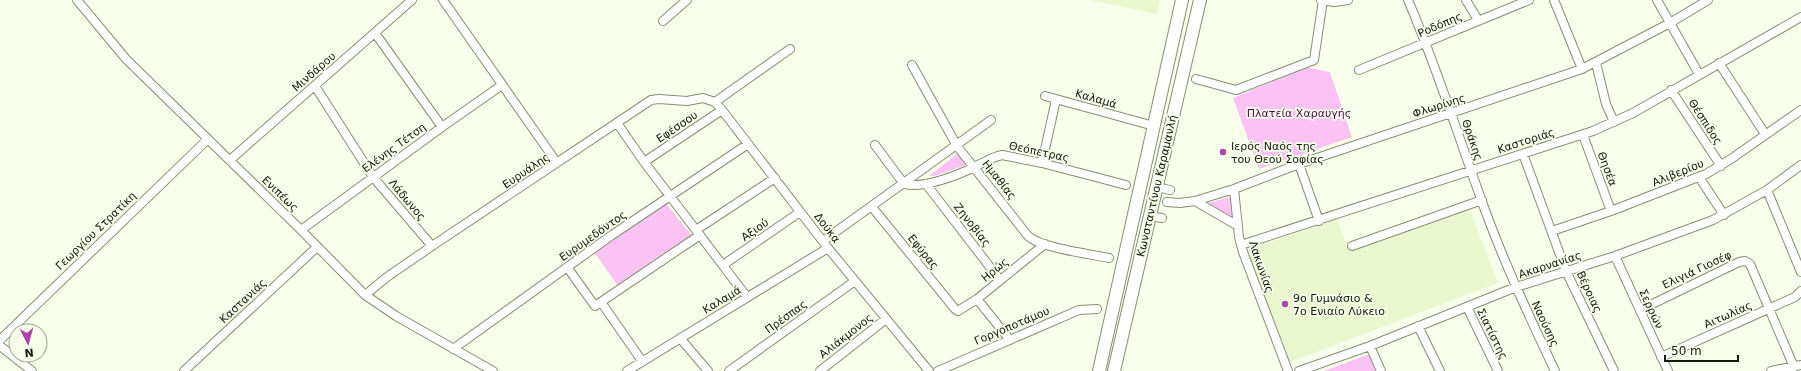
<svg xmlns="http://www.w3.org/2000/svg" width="1801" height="371" viewBox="0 0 1801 371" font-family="'DejaVu Sans',sans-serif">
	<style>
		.built { fill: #e9f6ce }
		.green { fill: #fbc3f4 }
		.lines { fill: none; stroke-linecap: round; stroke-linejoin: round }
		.street-casing { stroke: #858f71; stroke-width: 10 }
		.primary-casing { stroke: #858f71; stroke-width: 14 }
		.street { stroke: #fff; stroke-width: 8 }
		.primary { stroke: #fff; stroke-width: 12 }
		.poi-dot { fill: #ad44a6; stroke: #f8ffeb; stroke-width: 1.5 }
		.labels { text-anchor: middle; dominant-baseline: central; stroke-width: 3.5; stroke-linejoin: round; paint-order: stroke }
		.street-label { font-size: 11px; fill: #15180d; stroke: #f8ffeb }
		.park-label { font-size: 11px; fill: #4b0748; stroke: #f8ffeb }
		.poi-label { font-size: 11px; fill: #15180d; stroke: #f8ffeb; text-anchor: start }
	</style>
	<rect width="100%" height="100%" fill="#f8ffeb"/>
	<!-- built -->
	<path class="built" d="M1090,0H1160L1157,14Z
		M1469,208L1498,283L1287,363L1245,251L1337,219L1349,252Z"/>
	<!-- green -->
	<path class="green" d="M1306,67L1330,72L1352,137L1259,169L1233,98Z
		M957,154H959L966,165L934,176H929Z
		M1232,197L1233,218L1208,203L1230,197Z
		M665,202L692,236L618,286L594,252Z
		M1369,354L1377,371H1324Z"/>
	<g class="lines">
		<defs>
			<path id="street" d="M77,0L126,59L301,230L365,295L396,316L493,371
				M443,0L557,163
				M1321,0L1334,2L1348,0
				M1408,0C1436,65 1457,132 1481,199C1502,258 1528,314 1555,371
				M1466,0L1478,20
				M1554,0L1582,69
				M1657,0L1699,74
				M663,21L687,0
				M375,33L442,127
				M1596,63L1606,104L1614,122
				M1719,63L1765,134
				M912,65L957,146L1028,236C1041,248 1090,254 1109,258
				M1359,70L1529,0
				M1196,79L1236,90L1314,60L1323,0
				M315,86L373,177L432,246
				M1671,90L1721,166
				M1045,96L1154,126
				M715,102L790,49
				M617,123L644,162L747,297
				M1583,135L1611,211
				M875,145L904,184C923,189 959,175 976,166C985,162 992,157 1002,155L1042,163L1126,185
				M1523,154L1566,271L1614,371
				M230,160L412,0
				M644,162L722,110
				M1042,163L1055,104
				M1299,164L1319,221
				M1699,177L1724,215
				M926,184L1000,280
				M1157,187L1170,190
				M1234,189L1239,237L1243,252L1288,371
				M1767,190L1801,272
				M1195,201L1238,226
				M1167,202L1180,203L1195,201L1234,189L1299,164L1582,69L1670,23L1708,0
				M872,207L955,309L958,311L977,299L1045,244
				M1150,216L1162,218
				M301,230L442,127L502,85
				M696,230L775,178
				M1552,231L1611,211L1706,174L1731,159L1801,110
				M823,241L991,120
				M1241,245L1593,131L1633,113L1801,17
				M1352,246L1482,200
				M1615,256L1668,371
				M723,265L800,212
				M567,267L595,306L700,235
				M365,295L387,277L432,246L651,100L659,99L687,101L703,98L715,102L722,110L828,248L929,371
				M977,299L1010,340
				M601,302L642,361
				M1467,307L1498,371
				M1640,310L1739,262L1745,261L1750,264L1794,367
				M1418,326L1440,371
				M680,338L708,371
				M0,340L208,139
				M0,346L32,371
				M1370,346L1381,371
				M453,349L612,235L748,144
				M1661,357L1795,297L1801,291
				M184,371L317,247
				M627,371L828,248
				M729,371L855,281
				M820,371L886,319
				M938,371L1079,310L1097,309
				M1299,371L1370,346L1516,287L1615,256L1713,220L1767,190L1801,165
				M1771,371L1801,365"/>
			<path id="primary" d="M1099,371L1182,0
				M1114,371L1200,0"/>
		</defs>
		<!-- street casing -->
		<use href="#street" class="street-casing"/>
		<!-- primary casing -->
		<use href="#primary" class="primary-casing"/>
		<!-- street -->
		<use href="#street" class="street"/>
		<!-- primary -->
		<use href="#primary" class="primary"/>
	</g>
	<!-- markers -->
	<g class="poi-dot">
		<circle cx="1223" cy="152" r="4"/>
		<circle cx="1285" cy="304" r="4"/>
	</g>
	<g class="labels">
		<!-- street labels -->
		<g class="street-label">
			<text transform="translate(1440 25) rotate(-23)">Ροδόπης</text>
			<text transform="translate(314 72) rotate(-41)">Μινδάρου</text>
			<text transform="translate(1096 99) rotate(16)">Καλαμά</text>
			<text transform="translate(1439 106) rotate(-18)">Φλωρίνης</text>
			<text transform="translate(1705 122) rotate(57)">Θέσπιδος</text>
			<text transform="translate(677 127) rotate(-34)">Εφέσσου</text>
			<text transform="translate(1472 140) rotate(71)">Θράκης</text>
			<text transform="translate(1526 141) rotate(-18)">Καστοριάς</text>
			<text transform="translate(394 148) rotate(-36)">Ελένης Τέτση</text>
			<text transform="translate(1039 152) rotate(12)">Θεόπετρας</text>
			<text transform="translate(1607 169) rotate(69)">Θησέα</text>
			<text transform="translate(526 171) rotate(-34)">Ευρυάλης</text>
			<text transform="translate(1678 173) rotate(-22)">Αλιβερίου</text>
			<text transform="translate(999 180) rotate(52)">Ημαθίας</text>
			<text transform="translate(1157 186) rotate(-77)">Κωνσταντίνου Καραμανλή</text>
			<text transform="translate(280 194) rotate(44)">Ενιπέως</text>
			<text transform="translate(407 200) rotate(50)">Λάδωνος</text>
			<text transform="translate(972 225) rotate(52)">Ζηνοβίας</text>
			<text transform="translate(827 228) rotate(52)">Δούκα</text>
			<text transform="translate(755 230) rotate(-35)">Αξιού</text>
			<text transform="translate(96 231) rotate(-44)">Γεωργίου Στρατίκη</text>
			<text transform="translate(593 236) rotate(-35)">Ευρυμεδόντος</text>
			<text transform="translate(923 252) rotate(51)">Εφύρας</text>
			<text transform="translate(1550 265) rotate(-18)">Ακαρνανίας</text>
			<text transform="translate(1261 267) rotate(71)">Λακωνίας</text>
			<text transform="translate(995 270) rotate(-39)">Ηρώς</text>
			<text transform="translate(1697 270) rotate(-25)">Ελιγιά Γιοσέφ</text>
			<text transform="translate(1589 292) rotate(65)">Βέροιας</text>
			<text transform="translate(722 300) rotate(-31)">Καλαμά</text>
			<text transform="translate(243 301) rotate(-43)">Καστανιάς</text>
			<text transform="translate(1651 309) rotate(65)">Σερρών</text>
			<text transform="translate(1728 315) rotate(-24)">Αιτωλίας</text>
			<text transform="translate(786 317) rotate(-36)">Πρέσπας</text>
			<text transform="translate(1545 324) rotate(65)">Ναούσης</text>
			<text transform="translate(1012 326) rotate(-23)">Γοργοποτάμου</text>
			<text transform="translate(1492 334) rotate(64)">Σιατίστης</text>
			<text transform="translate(846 336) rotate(-38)">Αλιάκμονος</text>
		</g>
		<!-- park labels -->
		<g class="park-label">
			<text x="1299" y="113">Πλατεία Χαραυγής</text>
		</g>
		<!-- poi labels -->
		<g class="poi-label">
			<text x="1231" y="146">Ιερός Ναός της<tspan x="1231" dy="13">του Θεού Σοφίας</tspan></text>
			<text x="1293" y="298">9ο Γυμνάσιο &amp;<tspan x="1293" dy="13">7ο Ενιαίο Λύκειο</tspan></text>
		</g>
	</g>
	<!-- north arrow -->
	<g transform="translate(28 343) rotate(174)"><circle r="19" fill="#f8ffeb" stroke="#9da392"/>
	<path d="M0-3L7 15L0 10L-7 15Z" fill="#ad44a6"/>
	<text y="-6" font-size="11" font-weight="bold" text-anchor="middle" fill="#15180d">N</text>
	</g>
	<!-- scale -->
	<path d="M1665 355v6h73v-6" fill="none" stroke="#15180d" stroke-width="2"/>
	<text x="1671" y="355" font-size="12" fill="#15180d" stroke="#f8ffeb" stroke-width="3" paint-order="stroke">50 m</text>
</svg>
